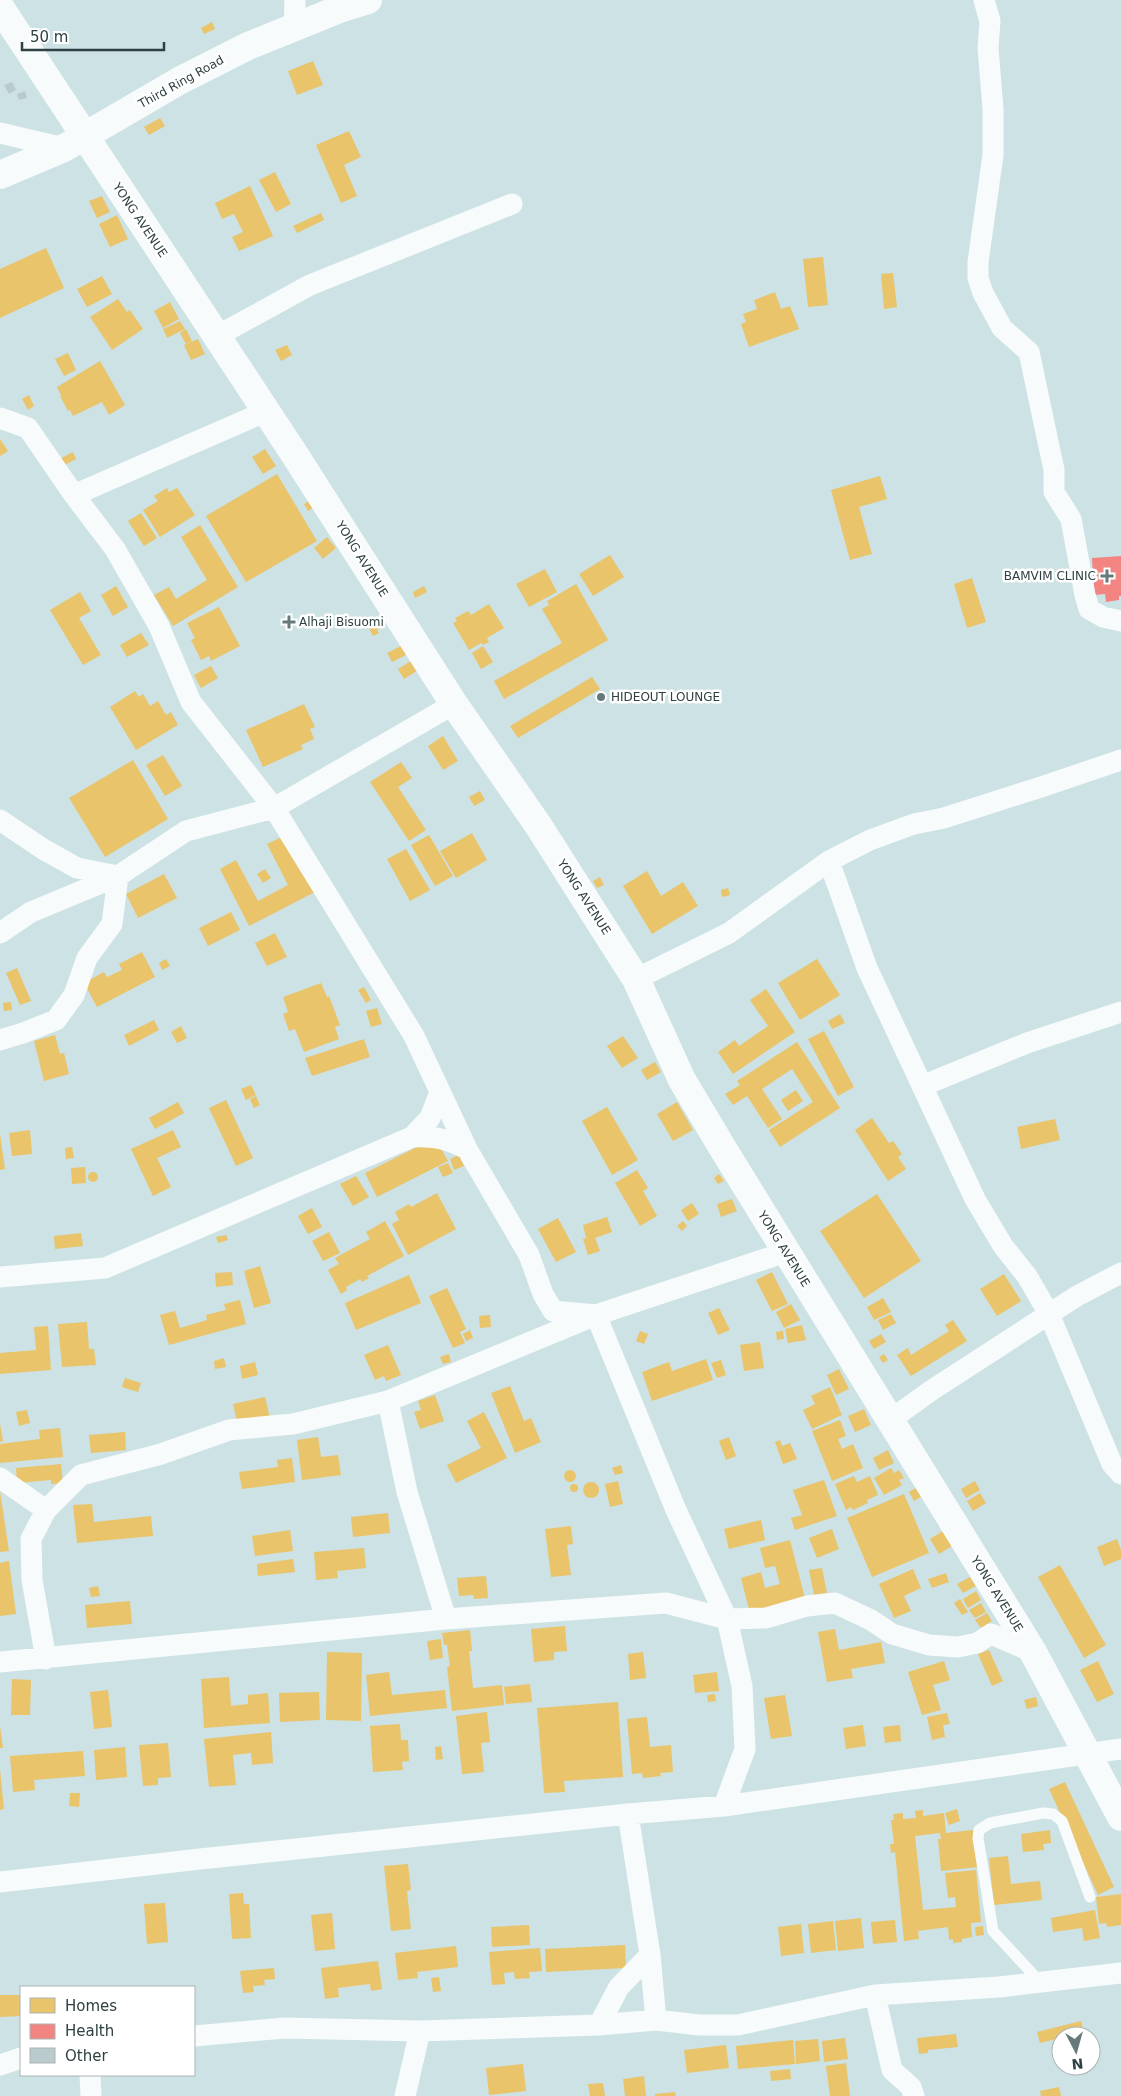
<svg xmlns="http://www.w3.org/2000/svg" width="1121" height="2096" viewBox="0 0 1121 2096" font-family="'DejaVu Sans',sans-serif">
	<style>
		.homes { fill: #e9c46a }
		.health { fill: #f28482 }
		.building { fill: #b9cbcc }
		.lines { fill: none; stroke-linecap: round; stroke-linejoin: round }
		.service { stroke: #f7fbfb; stroke-width: 11 }
		.minor { stroke: #f7fbfb; stroke-width: 21 }
		.tertiary { stroke: #f7fbfb; stroke-width: 28 }
		.poi-dot { fill: #66797b; stroke: #fff; stroke-width: 2 }
		.labels { text-anchor: middle; dominant-baseline: central; stroke-width: 5; stroke-linejoin: round; paint-order: stroke }
		.street-label { font-size: 12px; fill: #2f4042; stroke: #fff }
		.poi-label { font-size: 12px; fill: #2f4042; stroke: #fff; text-anchor: start }
	</style>
	<rect width="100%" height="100%" fill="#cce2e4"/>
	<!-- homes -->
	<path class="homes" d="M212,22L215,29L204,34L201,28Z
		M313,61L323,85L297,95L288,71Z
		M160,118L165,126L149,135L144,127Z
		M349,131L361,157L344,165L357,196L341,203L316,145Z
		M275,172L291,204L276,212L259,180Z
		M250,186L273,236L239,251L232,237L243,232L234,214L222,219L215,203Z
		M102,196L110,212L97,218L89,201Z
		M321,213L324,220L297,233L293,226Z
		M117,215L128,239L110,247L99,224Z
		M46,248L64,288L0,318V269Z
		M823,257L828,305L808,307L803,259Z
		M893,273L897,307L884,309L881,274Z
		M102,276L112,294L87,307L77,289Z
		M775,292L781,309L790,306L799,329L749,347L741,324L746,322L743,314L757,309L754,300Z
		M118,299L127,312L130,310L143,329L112,350L90,317Z
		M170,302L179,319L163,328L154,311Z
		M180,321L185,329L167,338L163,329Z
		M186,329L192,341L186,344L180,333Z
		M198,339L205,354L191,360L184,345Z
		M287,345L292,355L281,361L275,350Z
		M68,353L76,370L64,376L55,359Z
		M100,361L125,405L109,415L102,402L73,416L70,410L68,411L60,396L61,395L57,387Z
		M29,395L34,406L28,410L22,399Z
		M0,439L8,451L0,456Z
		M265,449L276,466L263,474L252,457Z
		M73,452L76,459L61,467L58,460Z
		M277,474L317,541L246,582L206,516Z
		M880,476L887,499L859,507L872,554L850,560L831,490Z
		M167,488L169,492L177,488L195,515L160,537L143,510L158,501L154,496Z
		M312,499L316,506L308,511L304,504Z
		M141,513L157,538L144,546L128,521Z
		M200,525L238,587L173,626L154,595L169,587L176,599L207,580L181,537Z
		M327,537L336,548L323,559L314,548Z
		M610,555L624,577L593,596L579,574Z
		M545,569L557,592L529,607L516,584Z
		M972,578L986,622L967,628L954,584Z
		M576,584L608,640L504,699L494,681L562,643L542,609L549,605L547,601Z
		M116,586L128,607L113,616L101,595Z
		M424,586L427,592L415,598L413,592Z
		M80,592L91,611L79,618L101,655L83,665L50,610Z
		M489,604L504,628L487,638L489,642L483,645L481,643L469,650L453,623L457,621L455,618L468,611L471,615Z
		M219,607L240,646L211,661L209,656L201,660L191,640L195,638L187,623Z
		M381,619L384,626L377,630L379,633L373,636L368,626Z
		M141,633L149,645L127,657L120,645Z
		M403,645L408,654L392,662L387,653Z
		M483,646L493,662L481,669L472,653Z
		M411,661L417,671L404,679L398,669Z
		M211,666L218,678L201,688L194,675Z
		M592,677L600,689L518,738L510,726Z
		M135,691L139,697L143,694L150,706L158,701L166,715L171,712L178,725L136,750L110,707Z
		M304,704L315,727L310,729L314,739L301,745L303,749L263,767L246,730Z
		M443,736L458,761L443,770L428,746Z
		M163,755L182,786L165,796L146,765Z
		M133,760L168,819L105,857L69,798Z
		M401,762L412,778L398,787L426,830L409,841L370,782Z
		M480,791L485,800L474,806L469,797Z
		M472,833L487,860L456,878L440,851Z
		M286,835L315,892L249,926L220,869L236,860L258,901L288,885L267,844Z
		M429,835L453,876L435,886L411,845Z
		M406,849L430,890L410,901L387,859Z
		M265,869L271,878L263,883L257,874Z
		M647,871L661,896L683,882L698,906L652,934L623,886Z
		M164,874L177,898L138,918L126,894Z
		M600,877L604,885L597,888L593,881Z
		M728,888L730,895L722,897L721,890Z
		M231,912L240,930L208,946L199,928Z
		M275,933L287,957L267,966L255,943Z
		M142,952L155,977L97,1007L84,983L104,972L107,977L122,970L119,964Z
		M166,959L170,966L162,970L159,963Z
		M817,959L840,995L800,1020L778,983Z
		M17,968L31,1001L20,1005L6,973Z
		M321,983L327,997L329,996L340,1025L335,1027L339,1039L304,1052L295,1029L289,1031L283,1014L288,1012L283,997Z
		M364,987L371,1000L366,1003L358,990Z
		M766,989L795,1032L733,1074L718,1052L735,1040L739,1046L768,1026L750,1000Z
		M11,1002L12,1010L4,1011L3,1003Z
		M377,1008L382,1024L371,1027L366,1011Z
		M840,1014L845,1023L832,1029L828,1021Z
		M154,1020L159,1030L129,1046L124,1035Z
		M181,1026L187,1038L177,1043L171,1032Z
		M824,1031L854,1087L838,1096L808,1039Z
		M55,1035L60,1054L64,1053L69,1074L44,1081L34,1041Z
		M623,1036L638,1058L622,1068L607,1046Z
		M364,1039L370,1057L312,1076L305,1058Z
		M797,1042L840,1108L780,1147L769,1130L813,1102L792,1069L762,1089L782,1119L768,1128L747,1096L733,1105L725,1094L740,1085L737,1081Z
		M655,1062L661,1072L647,1080L641,1070Z
		M251,1085L256,1095L246,1100L241,1089Z
		M796,1090L803,1101L788,1111L781,1100Z
		M256,1096L260,1105L254,1108L250,1099Z
		M226,1100L253,1158L236,1166L209,1108Z
		M178,1102L184,1113L155,1129L149,1118Z
		M677,1102L693,1130L673,1141L657,1114Z
		M607,1107L638,1160L612,1175L582,1121Z
		M872,1118L889,1143L893,1141L902,1154L898,1157L906,1169L888,1181L855,1130Z
		M1055,1119L1060,1140L1021,1149L1017,1127Z
		M30,1130L32,1154L12,1156L9,1133Z
		M173,1130L181,1147L157,1158L171,1187L153,1196L131,1149Z
		M0,1134L5,1169L0,1170Z
		M438,1143L448,1161L377,1197L365,1173L423,1144Z
		M72,1147L74,1158L66,1159L65,1148Z
		M459,1155L464,1166L454,1170L450,1159Z
		M448,1163L453,1173L443,1177L438,1167Z
		M85,1167L86,1183L72,1184L71,1168Z
		M637,1170L648,1188L643,1191L657,1216L640,1226L615,1183Z
		M88 1177a5 5 0 1 1 10 0a5 5 0 1 1-10 0Z
		M719,1174L724,1181L718,1184L714,1178Z
		M356,1176L369,1197L353,1206L340,1184Z
		M437,1193L456,1229L408,1255L392,1224L399,1220L395,1212L409,1204L411,1207Z
		M877,1194L921,1261L864,1298L820,1231Z
		M732,1199L737,1211L721,1217L717,1204Z
		M692,1203L699,1214L688,1221L681,1210Z
		M312,1208L322,1227L308,1234L298,1216Z
		M607,1217L612,1232L595,1238L600,1251L588,1255L583,1239L586,1238L583,1225Z
		M558,1218L576,1252L556,1262L538,1229Z
		M385,1221L404,1256L367,1276L369,1278L362,1282L360,1279L346,1287L347,1290L341,1294L328,1270L339,1264L335,1258L370,1239L366,1232Z
		M683,1221L687,1226L682,1231L677,1226Z
		M329,1232L340,1253L323,1261L312,1241Z
		M81,1233L83,1246L55,1249L54,1236Z
		M226,1235L228,1240L218,1243L216,1237Z
		M260,1266L271,1303L254,1308L244,1271Z
		M232,1272L233,1285L216,1287L215,1273Z
		M772,1272L788,1304L772,1311L756,1280Z
		M1004,1274L1021,1301L997,1316L980,1289Z
		M409,1275L421,1303L356,1330L345,1303Z
		M447,1288L466,1329L460,1332L465,1343L453,1348L429,1296Z
		M883,1298L891,1312L874,1320L867,1307Z
		M240,1300L246,1324L169,1345L160,1315L175,1311L180,1328L207,1320L206,1315L226,1310L224,1304Z
		M791,1304L800,1320L784,1328L776,1312Z
		M719,1308L730,1330L718,1335L708,1313Z
		M891,1314L896,1323L883,1330L878,1320Z
		M490,1315L491,1327L480,1328L479,1316Z
		M953,1320L967,1341L911,1376L897,1355L908,1348L911,1355L949,1331L945,1325Z
		M87,1322L89,1349H94L96,1365L62,1367L58,1324Z
		M802,1325L806,1340L788,1343L785,1329Z
		M48,1326L51,1370L0,1374V1353L36,1350L34,1327Z
		M470,1330L473,1338L466,1341L463,1334Z
		M640,1331L648,1334L644,1344L636,1341Z
		M783,1331L784,1339L777,1340L776,1332Z
		M881,1334L886,1342L874,1349L869,1341Z
		M760,1342L764,1368L744,1371L740,1345Z
		M388,1345L401,1375L386,1381L384,1376L375,1380L364,1355Z
		M449,1354L451,1362L443,1364L440,1357Z
		M884,1354L888,1360L883,1363L879,1357Z
		M224,1358L226,1367L215,1369L214,1361Z
		M706,1359L713,1380L652,1401L642,1372L669,1362L672,1371Z
		M721,1360L726,1375L717,1378L711,1363Z
		M255,1362L258,1375L242,1379L240,1366Z
		M839,1369L849,1389L836,1395L827,1375Z
		M125,1378L141,1383L138,1392L122,1387Z
		M510,1386L524,1421L531,1418L541,1442L515,1453L491,1393Z
		M830,1387L842,1415L812,1429L803,1410L815,1404L811,1396Z
		M435,1395L444,1421L420,1429L414,1412L421,1410L418,1401Z
		M265,1397L270,1418L238,1425L233,1404Z
		M864,1409L871,1425L855,1432L848,1416Z
		M27,1410L30,1423L19,1426L16,1412Z
		M484,1412L507,1458L456,1483L447,1465L481,1448L467,1421Z
		M840,1420L846,1436L838,1439L842,1449L853,1444L863,1468L832,1481L812,1431Z
		M0,1424L3,1441L0,1442Z
		M60,1428L63,1457L0,1463V1444L40,1439L39,1430Z
		M125,1432L126,1450L91,1453L89,1435Z
		M318,1437L321,1457L338,1455L341,1475L302,1480L297,1440Z
		M729,1437L736,1456L726,1460L719,1441Z
		M780,1440L782,1446L790,1443L797,1459L783,1464L775,1442Z
		M888,1450L894,1463L879,1470L873,1458Z
		M292,1458L295,1482L242,1489L239,1472L278,1467L277,1460Z
		M61,1464L63,1483L51,1484V1480L17,1483L16,1468Z
		M621,1465L623,1473L615,1475L612,1468Z
		M891,1468L894,1473L899,1470L904,1478L899,1480L902,1485L884,1495L874,1478Z
		M564 1476a6 6 0 1 1 12 0a6 6 0 1 1-12 0Z
		M854,1476L857,1482L870,1476L878,1495L867,1500L868,1503L853,1510L851,1507L846,1510L835,1484Z
		M824,1480L837,1516L795,1530L791,1518L802,1515L793,1490Z
		M618,1481L623,1504L610,1507L605,1484Z
		M975,1481L980,1490L966,1498L961,1489Z
		M583 1490a8 8 0 1 1 16 0a8 8 0 1 1-16 0Z
		M570 1488a4 4 0 1 1 8 0a4 4 0 1 1-8 0Z
		M919,1486L924,1495L914,1501L909,1492Z
		M0,1491L9,1551L0,1552Z
		M980,1493L986,1503L973,1511L967,1501Z
		M904,1494L929,1553L872,1577L847,1518Z
		M92,1504L94,1522L151,1516L153,1536L77,1543L73,1505Z
		M388,1513L390,1533L353,1537L351,1517Z
		M761,1520L765,1540L729,1549L724,1529Z
		M571,1526L573,1544L567,1545L571,1575L551,1577L545,1529Z
		M832,1529L839,1549L817,1558L809,1538Z
		M290,1530L293,1551L255,1556L252,1536Z
		M943,1531L952,1546L939,1554L930,1539Z
		M1117,1539L1121,1550V1559L1104,1566L1097,1547Z
		M790,1540L805,1598L750,1613L741,1578L761,1572L765,1588L780,1584L775,1566L765,1568L760,1548Z
		M364,1548L366,1568L337,1571L338,1578L316,1580L314,1552Z
		M293,1559L295,1572L258,1576L257,1564Z
		M9,1561L16,1614L0,1616V1563Z
		M1060,1565L1106,1645L1084,1658L1038,1577Z
		M822,1568L827,1593L814,1595L809,1570Z
		M913,1569L921,1588L904,1596L911,1611L894,1618L879,1584Z
		M946,1573L949,1582L932,1588L928,1579Z
		M486,1576L488,1598L474,1599L473,1595L459,1596L457,1578Z
		M970,1577L976,1586L963,1593L957,1584Z
		M98,1586L100,1596L91,1597L89,1588Z
		M976,1591L981,1600L968,1608L963,1599Z
		M960,1599L968,1612L962,1615L954,1603Z
		M130,1601L132,1624L87,1628L85,1605Z
		M981,1603L986,1612L975,1618L969,1610Z
		M987,1613L992,1621L981,1628L975,1620Z
		M565,1626L567,1651L554,1652V1660L534,1662L531,1629Z
		M835,1629L839,1650L881,1642L885,1663L851,1669L853,1678L827,1682L818,1632Z
		M470,1630L472,1651H469L473,1688L502,1685L504,1705L452,1711L447,1667L450,1666L447,1645H444L442,1633Z
		M441,1639L443,1658L430,1660L427,1641Z
		M989,1650L1003,1681L992,1686L978,1654Z
		M327,1652L362,1653L361,1721L326,1720Z
		M643,1652L646,1678L630,1680L628,1654Z
		M944,1661L950,1680L933,1685L941,1710L922,1715L908,1672Z
		M1098,1661L1114,1694L1097,1702L1080,1670Z
		M389,1672L392,1695L445,1690L447,1708L370,1716L366,1675Z
		M717,1672L719,1691L695,1693L693,1675Z
		M229,1677L231,1706L248,1704V1695L268,1693L270,1723L204,1728L201,1679Z
		M12,1679L31,1680L30,1715H11Z
		M530,1684L532,1702L506,1704L504,1687Z
		M108,1690L112,1727L94,1729L90,1692Z
		M319,1692L320,1720L280,1722L279,1693Z
		M715,1694L716,1701L708,1702L707,1695Z
		M785,1695L792,1736L771,1739L764,1698Z
		M1036,1697L1038,1706L1027,1709L1024,1700Z
		M618,1702L623,1777L564,1781L565,1792L544,1793L537,1708Z
		M487,1712L490,1742L481,1743L484,1772L462,1774L456,1716Z
		M947,1713L950,1724L943,1725L945,1737L932,1740L927,1717Z
		M647,1717L650,1747L671,1745L673,1772L660,1773L661,1776L643,1778L642,1773L632,1774L627,1719Z
		M400,1724L401,1740H408L409,1761L402,1762L403,1770L373,1772L370,1726Z
		M863,1725L866,1746L846,1749L843,1728Z
		M900,1725L901,1741L885,1743L883,1727Z
		M0,1726L3,1748H0Z
		M271,1732L273,1763L252,1765L251,1753L233,1755L236,1785L209,1787L204,1739Z
		M168,1743L171,1777L158,1778V1785L143,1786L139,1745Z
		M441,1746L443,1759L436,1760L435,1747Z
		M125,1747L127,1777L96,1780L94,1750Z
		M83,1751L85,1776L34,1780L35,1790L13,1792L10,1756Z
		M0,1769L4,1809L0,1810Z
		M1065,1782L1114,1887L1098,1895L1049,1789Z
		M70,1793H80L79,1807L69,1806Z
		M957,1809L960,1821L949,1825L945,1813Z
		M923,1810V1816L944,1813L946,1833L973,1830L978,1867L941,1871L938,1839H941L940,1833L915,1836L923,1910L956,1907L955,1897L948,1898L945,1873L976,1870L981,1922L971,1923L972,1937L962,1939V1942L953,1943V1939L949,1940L948,1927L918,1931L919,1939L904,1941L895,1852L891,1853L890,1844H894L891,1820H894L893,1814L903,1813V1819L916,1818L915,1811Z
		M1050,1830L1051,1843L1043,1844L1044,1850L1023,1852L1021,1834Z
		M1008,1856L1011,1884L1040,1881L1042,1900L994,1905L989,1858Z
		M408,1864L411,1890L407,1891L411,1929L391,1931L384,1866Z
		M243,1893L244,1904H249L251,1938L232,1939L229,1894Z
		M1121,1894V1925L1107,1927L1106,1923L1099,1924L1096,1897Z
		M165,1903L168,1942L147,1944L144,1904Z
		M1095,1910L1100,1938L1084,1941L1082,1928L1053,1932L1051,1918Z
		M332,1913L335,1949L315,1951L311,1915Z
		M861,1918L864,1948L838,1951L835,1921Z
		M895,1920L897,1942L873,1944L871,1922Z
		M833,1921L836,1950L811,1953L808,1924Z
		M801,1924L804,1953L781,1956L778,1927Z
		M529,1925L530,1945L492,1947L491,1927Z
		M983,1926L984,1935L976,1936L975,1927Z
		M625,1945L626,1968L546,1972L545,1949Z
		M456,1946L458,1967L417,1972L418,1978L398,1980L395,1953Z
		M540,1948L542,1971L529,1972L530,1978L515,1979L514,1972L504,1973L505,1984L492,1985L489,1952Z
		M378,1961L382,1989L371,1991L370,1984L338,1988L339,1997L325,1999L321,1968Z
		M274,1968L275,1979L264,1980L265,1985L253,1986L254,1992L243,1993L240,1971Z
		M439,1977L441,1991L433,1992L431,1978Z
		M0,1995H21V2016L0,2017Z
		M1081,2021L1084,2032L1061,2036V2038L1040,2043L1037,2032Z
		M956,2034L958,2047L928,2050V2053L919,2054L917,2038Z
		M845,2038L848,2059L824,2062L822,2041Z
		M818,2039L820,2061L796,2064L795,2041Z
		M793,2040L795,2064L738,2069L736,2046Z
		M726,2045L729,2068L687,2073L684,2050Z
		M846,2063L850,2096H830L826,2066Z
		M523,2064L526,2091L489,2095L486,2068Z
		M790,2069L791,2079L771,2081L770,2071Z
		M644,2076L646,2096H625L623,2079Z
		M603,2083L605,2096H590L588,2084Z
		M1059,2087L1061,2096H1041L1040,2091Z
		M675,2092L676,2096H655V2094Z"/>
	<!-- health -->
	<path class="health" d="M1121,556V596H1119V600L1106,602L1105,594L1094,595L1092,558Z"/>
	<!-- building -->
	<path class="building" d="M12,82L16,90L9,94L4,85Z
		M25,91L27,98L19,100L17,94Z"/>
	<g class="lines">
		<!-- service -->
		<path class="service" d="M1040,1982L993,1931L978,1838L979,1830L990,1823L1043,1813L1053,1814L1062,1821L1090,1897"/>
		<!-- minor -->
		<path class="minor" d="M984,0L990,21L988,48L993,109V155L978,262V278L983,293L1002,328L1029,352L1054,470V492L1071,519L1085,595L1089,609L1103,617L1121,621
			M294,28L295,0
			M0,133L64,148
			M217,336L310,285L512,204
			M0,418L28,428L74,495L115,549L159,626L191,702L274,808L414,1036L467,1149L529,1255L543,1294L553,1311L596,1315L676,1510L727,1619L742,1686L745,1749L724,1806
			M74,495L267,411
			M0,820L43,849L77,868L118,876L112,924L87,958L74,995L56,1020L23,1033L0,1040
			M829,861L867,968L975,1199L1003,1246L1027,1276L1049,1314L1112,1464L1121,1474
			M0,933L31,912L118,876L186,831L274,808L454,704
			M636,979L729,933L829,861L870,840L914,824L944,818L1041,787L1121,760
			M922,1086L1027,1043L1121,1012
			M412,1137C435,1136 447,1139 467,1149
			M0,1277L105,1268L412,1137L430,1118L440,1092
			M388,1401L407,1492L446,1619
			M890,1420L932,1390L1077,1296L1121,1273
			M0,1478L46,1510
			M46,1659L32,1580L31,1539L46,1510L81,1475L161,1454L229,1430L293,1424L388,1401L596,1315L786,1252
			M0,1662L446,1619L666,1603L727,1619L766,1618L807,1606L835,1603L871,1620L892,1634L929,1645L958,1647L977,1643L991,1634L1033,1652
			M628,1814L650,1955L656,2020
			M0,1882L200,1859L628,1814L724,1806L1121,1749
			M875,1995L892,2070L911,2087L914,2096
			M599,2025L619,1987L650,1955
			M194,2036L284,2028L420,2031L599,2025L656,2020L699,2025H738L875,1995L999,1987L1121,1973
			M0,2065L21,2058
			M90,2075L91,2096
			M405,2096L420,2031"/>
		<!-- tertiary -->
		<path class="tertiary" d="M0,7L293,452L454,704L538,825L625,962L636,979L682,1080L725,1152L1033,1652L1121,1817
			M0,175L64,148L179,81L248,46L342,8L368,0"/>
	</g>
	<!-- markers -->
	<g class="poi-dot">
		<path d="M1104.5 568.5h5v5h5v5h-5v5h-5v-5h-5v-5h5z"/>
		<path d="M286.5 614.5h5v5h5v5h-5v5h-5v-5h-5v-5h5z"/>
		<circle cx="601" cy="697" r="5"/>
	</g>
	<g class="labels">
		<!-- street labels -->
		<g class="street-label">
			<text transform="translate(181 82) rotate(-29)">Third Ring Road</text>
			<text transform="translate(140 220) rotate(56)">YONG AVENUE</text>
			<text transform="translate(362 559) rotate(58)">YONG AVENUE</text>
			<text transform="translate(584 897) rotate(57)">YONG AVENUE</text>
			<text transform="translate(784 1249) rotate(58)">YONG AVENUE</text>
			<text transform="translate(997 1594) rotate(58)">YONG AVENUE</text>
		</g>
		<!-- poi labels -->
		<g class="poi-label">
			<text x="1096" y="576" text-anchor="end">BAMVIM CLINIC</text>
			<text x="299" y="622">Alhaji Bisuomi</text>
			<text x="611" y="697">HIDEOUT LOUNGE</text>
		</g>
	</g>
	<!-- legend -->
	<rect x="20" y="1986" width="175" height="90" fill="#ffffff" stroke="#acb3b3"/>
	<rect x="30" y="1998" width="25" height="15" fill="#e9c46a" stroke="#acb3b3"/>
	<text x="65" y="2011" font-size="15" fill="#2f4042">Homes</text>
	<rect x="30" y="2024" width="25" height="15" fill="#f28482" stroke="#acb3b3"/>
	<text x="65" y="2036" font-size="15" fill="#2f4042">Health</text>
	<rect x="30" y="2048" width="25" height="15" fill="#b9cbcc" stroke="#acb3b3"/>
	<text x="65" y="2061" font-size="15" fill="#2f4042">Other</text>
	<!-- north arrow -->
	<g transform="translate(1076 2051) rotate(174)"><circle r="24" fill="#ffffff" stroke="#acb3b3"/>
	<path d="M0-4L9 19L0 12L-9 19Z" fill="#66797b"/>
	<text y="-8" font-size="14" font-weight="bold" text-anchor="middle" fill="#2f4042">N</text>
	</g>
	<!-- scale -->
	<path d="M22 42v8h142v-8" fill="none" stroke="#2f4042" stroke-width="2.5"/>
	<text x="30" y="42" font-size="15" fill="#2f4042" stroke="#ffffff" stroke-width="4" paint-order="stroke">50 m</text>
</svg>
